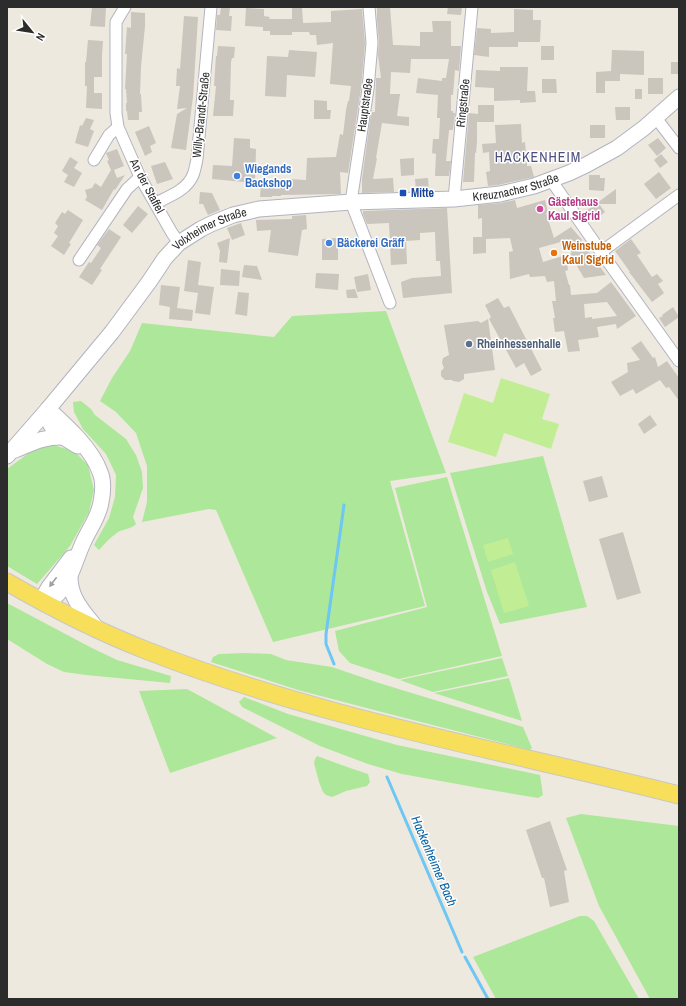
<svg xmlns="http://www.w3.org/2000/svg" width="686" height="1006" viewBox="0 0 686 1006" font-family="'Archivo Narrow',sans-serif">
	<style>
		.green { fill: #ade799 }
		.pitch { fill: #c1ee94 }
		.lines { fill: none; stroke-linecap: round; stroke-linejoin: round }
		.stream { stroke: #6dc6f4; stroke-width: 3 }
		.building { fill: #cac5bd; fill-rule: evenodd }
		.street-casing { stroke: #b2b3c0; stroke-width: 13 }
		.secondary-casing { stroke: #b2b3c0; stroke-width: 17 }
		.primary-casing { stroke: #c8c8c8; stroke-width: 19 }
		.street { stroke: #fff; stroke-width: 11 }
		.secondary { stroke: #fff; stroke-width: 15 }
		.primary { stroke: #f7de5b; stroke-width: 17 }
		.oneway { fill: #a0a0a0 }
		.shop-dot { fill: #3f7fe0; stroke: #fff; stroke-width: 1.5 }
		.transit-dot { fill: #1a4fb4; stroke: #fff; stroke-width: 1.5 }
		.hotel-dot { fill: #d1479c; stroke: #fff; stroke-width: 1.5 }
		.food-dot { fill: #e8710a; stroke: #fff; stroke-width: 1.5 }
		.service-dot { fill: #5c6f8a; stroke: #fff; stroke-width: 1.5 }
		.labels { text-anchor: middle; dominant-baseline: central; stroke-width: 3; stroke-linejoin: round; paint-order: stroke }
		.street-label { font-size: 12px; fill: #2c2c2c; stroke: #fff }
		.shop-label { font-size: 12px; font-weight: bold; fill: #366cbe; stroke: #fff; text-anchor: start }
		.transit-label { font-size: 12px; font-weight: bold; fill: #164399; stroke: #fff; text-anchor: start }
		.hotel-label { font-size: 12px; font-weight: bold; fill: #b23c85; stroke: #fff; text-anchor: start }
		.food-label { font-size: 12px; font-weight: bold; fill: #c56008; stroke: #fff; text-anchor: start }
		.service-label { font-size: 12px; font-weight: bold; fill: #4e5e75; stroke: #fff; text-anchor: start }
		.water-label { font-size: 13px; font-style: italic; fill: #0863a5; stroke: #fff }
		.quarter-label { font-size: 14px; letter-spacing: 1px; fill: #4a4f7f; stroke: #fff }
	</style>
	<rect width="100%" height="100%" fill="#eee9de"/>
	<!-- green -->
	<path class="green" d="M386,311L446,473L390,481L425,606L273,642L216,510L209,509L142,522L147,502V466L136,433L116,412L100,401L112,378L130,351L142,323L274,337L292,316Z
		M81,401L91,409L95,415L126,439L136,455L142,472L143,488L133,517L136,524C131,529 124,529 118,532C111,537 105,543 99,550L94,545L109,518L115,497L116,475L106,454L83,429L74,412L73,402Z
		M53,445L74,451L88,465L94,490L89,512L70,546L37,584L7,566V469L33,450Z
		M543,456L587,607L500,624L487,592L450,473Z
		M447,477L502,656L399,679L350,663L339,651L335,631L427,607L395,488Z
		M7,603L90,647L117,660L171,676L170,683L86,675L64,672L47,664L7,639Z
		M245,653L271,654L286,660L332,667L379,683L523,727L532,748L530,750L378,711L298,690L211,662L213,657L219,654Z
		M502,658L508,676L433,692L400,680Z
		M509,678L522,721L434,693Z
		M187,689L200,696L277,738L170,773L139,691Z
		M244,697L288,714L397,745L540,775L543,795L538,798L479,788L402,774L368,764L320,746L242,707L239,702Z
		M317,756L350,768L368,774L370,782L367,786L346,791L332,797L326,795L323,792L319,782L314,763L315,759Z
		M581,814L679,826V999H650L599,906L566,818Z
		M580,916H587L594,921L639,999H496L473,957Z"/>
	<!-- pitch -->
	<path class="pitch" d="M501,378L550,394L542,419L559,424L551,449L504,433L496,457L448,442L464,393L493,403Z
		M508,538L513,554L488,562L483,545Z
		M515,562L529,606L504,613L491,570Z"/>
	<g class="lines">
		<!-- stream -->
		<path class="stream" d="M334,664L326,644V634L344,505
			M387,777L462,952
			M465,957L488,999"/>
	</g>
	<!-- building -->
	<path class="building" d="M92,7H106L105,27L90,26Z
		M221,7H230L229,16H232L231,31L216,30L217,15H220Z
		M292,7H302L303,23L331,22V11L362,9L365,43L361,88L348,173L340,172L341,194L281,195V196H272V197H260L261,184L277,185V182L289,183V179L306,180L307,158L336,157L340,134L343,135L346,110L348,101H349L351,86L330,84L333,43L317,45L316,35H310L309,32H292V35H270V31H263V27L245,26L246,8L264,9V16L270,17L269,19H292Z
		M377,7H390L393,45L420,46V32H433L432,21H451V46H461L459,71L455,70L453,95H451V111H453V113H455L453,130H449L446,161H451L449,176H435L436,154L432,153L433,139H439L440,118H437L438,95L416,93L418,78L442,81V78H446L449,59H411L410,73L391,72L390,94H400L397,116L409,117V126L382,123L376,158H377L373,179L393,178L394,192L362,193V179L371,114L372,112H375L376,78H381L378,55L379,42L377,20Z
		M448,7H462L461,15L447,14Z
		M514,9L533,10V20H541L540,42H518V47H489V57L474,55L477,28L491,29V33L514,32Z
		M131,12L145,13V26L141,67L140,94H141L142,112H139V120H128L127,111H126V103H127L126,89H125L127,54H125L127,27L131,28Z
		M184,16L198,17L193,97L186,150L171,148L177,114L187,108L177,109L180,86H176L177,68L180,69Z
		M88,40L103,41L102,56V77H94V93H102V109L86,108L87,86H85V62H86Z
		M218,46L235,47L234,58H232L231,62L230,100H234L233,116H213L216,86H214L216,56H217Z
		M541,46H554V60H541Z
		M289,50L317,52L315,77L287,75L286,97L265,96L267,56L288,57Z
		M612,50L644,51V75L620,74V81H605V93H596V72L611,71Z
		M671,62H679V74H671Z
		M500,67H528L527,91H535L536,102L520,103V100L494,101V88L475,87L476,70L500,71Z
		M648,78H663V94H648Z
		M542,79H556L557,93H542Z
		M635,89H642V99H635Z
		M314,100L327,101V110H331L330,119H314Z
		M478,105H494V122H477V141L476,153H475L474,182H463L469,113L478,114Z
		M615,107H630V120H616Z
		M86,118L94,120L90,129L94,131L88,147L75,143L80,125L82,126Z
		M521,124L522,143L525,142L527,166H531L534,177L498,185L488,186L486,172L490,171L489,152L483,153L482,144L496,143L495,125Z
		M590,125H605V138H590Z
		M149,126L156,143L150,146L152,152L145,156L135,132Z
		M234,138L250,139V148L256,149L255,183L212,179L213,165L232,166Z
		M658,138L666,148L657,156L648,145Z
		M117,149L124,166L114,170L117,178L125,175L115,190L114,189L102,210L85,200L87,197L85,190L92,188L95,183L101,187L111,170L107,161L109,160L106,153Z
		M661,154L668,162L660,168L654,160Z
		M70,157L78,162L74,168L82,173L74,187L64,182L68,175L62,171Z
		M414,158V175L401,176L400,159Z
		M165,162L173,179L157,184L151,166Z
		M659,172L671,188L656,199L644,184Z
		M589,175H600V178H605L604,191L589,190Z
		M428,178L429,190L416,191L415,179Z
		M616,189V204H599L605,212L593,221L586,211Z
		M200,192L212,193L220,210L208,215L203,204H199Z
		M515,200L517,208L545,200L548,212L546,213L554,238L571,227L582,240L581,241L606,275L584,278L570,254L572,253L564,241L539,248L543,262L566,255L568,270L565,271L569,285H570L571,295L597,293L611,282L636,316L617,329L616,324L597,327L599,337L578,340L580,351L568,352L564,331L555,332L553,318H555L552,301H556L554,281L547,282L545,276L530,277L529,274L510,279L509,252L513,251L510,238L486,239V253L473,254V237H482V218L478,219V205L501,203ZM607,302L617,316L592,319V317L585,318L584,304Z
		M138,206L148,214L132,233L123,225Z
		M447,208L452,293L403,298L401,282L412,278L441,276L440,261H436L435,232L420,233V240L406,241L407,264L391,265L389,223L367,224L363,214V211Z
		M68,210L83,220L69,243L71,244L64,255L51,246L58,236L54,233L58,226L55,223L62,212L65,214Z
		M306,215L307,229L302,230L298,256L268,252L271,230L257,231L256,220L292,219V216Z
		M241,223L245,235L232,240L227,228Z
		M109,229L121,237L100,269L102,270L92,285L79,277L89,262L91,263L101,248L97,245Z
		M230,238L227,263L219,262L220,251L217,243Z
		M338,238V260H322V239Z
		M631,239L641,253L637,255L652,277L657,274L663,281L658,284L664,293L652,302L629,272H630L615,251Z
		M188,260L201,262L198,285L214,287L210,315L195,313L198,293L184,291Z
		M244,265L257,266L262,280L242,277Z
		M221,269L240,271L239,286L220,285Z
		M316,273L339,274L338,290L315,288Z
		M368,274L371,290L357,292L354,277Z
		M161,285L180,287L177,308L193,310L192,321L169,319L170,307L159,305Z
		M355,289L358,298H347L346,290Z
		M238,292L249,293L247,316L235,314Z
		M498,298L504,308L509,306L542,370L531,376L524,363L516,368L489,319L491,317L485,305Z
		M673,307L679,317L665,327L659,318L663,316L662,315Z
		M488,319L495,370L464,374V379L459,382L453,381L452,380H445L441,376V371L444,368L442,363L443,358L449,355L444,325L478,321L481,323Z
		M641,341L653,358L655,357L658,367L667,361L679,378V401L669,387L666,388L660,380L636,394L633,389L620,396L611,382L628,372L627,363L640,360L631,348Z
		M650,415L657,425L644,434L638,424Z
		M602,476L608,497L589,502L583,481Z
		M623,532L641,593L617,600L599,539Z
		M550,821L567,870L564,871L569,902L550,907L544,878H542L526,830Z"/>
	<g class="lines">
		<defs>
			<path id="street" d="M125,7L116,22V113L118,127L140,177L172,233L179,243
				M369,7L372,43L368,89L351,202L390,303
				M656,118L679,148
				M94,160L109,135L118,127
				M551,180L601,252L679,361
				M454,199L472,7
				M156,203C170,196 187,190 193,175C195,170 196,164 197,159L211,7
				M601,252L679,195
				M79,260L127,189L140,177"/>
			<g id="secondary">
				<path d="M48,409C48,413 48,417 49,421C53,433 68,440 78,446"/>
				<path d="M15,450C32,443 45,436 64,437"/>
				<path id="s1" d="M7,456L48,409L112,332L149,282L165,258L179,243L201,229L211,224L233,215L259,209L351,202L454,199L500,194L534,186L569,173L586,165L617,148L644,128L679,97"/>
				<path d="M70,577C70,599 84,612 97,629"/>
				<path d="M41,601C47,600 53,599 57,595C71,581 75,560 83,543C89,529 99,517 101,502C103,492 104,481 100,472C92,449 66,425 48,409"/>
				<path d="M41,601L49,587L71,558"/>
			</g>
			<path id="primary" d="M7,582C52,608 99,632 148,651C319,718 501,750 679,795"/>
		</defs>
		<!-- street casing -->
		<use href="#street" class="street-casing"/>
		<!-- secondary casing -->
		<use href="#secondary" class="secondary-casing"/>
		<!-- primary casing -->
		<use href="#primary" class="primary-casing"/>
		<!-- street -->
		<use href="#street" class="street"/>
		<!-- secondary -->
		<use href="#secondary" class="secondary"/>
		<!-- primary -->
		<use href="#primary" class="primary"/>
	</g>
	<!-- one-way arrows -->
	<defs><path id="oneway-solid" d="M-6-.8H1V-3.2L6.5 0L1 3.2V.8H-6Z"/></defs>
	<use class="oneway" href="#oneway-solid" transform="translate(53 582) rotate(127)"/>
	<!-- markers -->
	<g class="shop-dot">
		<circle cx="237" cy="176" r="4"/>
		<circle cx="329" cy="243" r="4"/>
	</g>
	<rect class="transit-dot" x="399" y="189" width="8" height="8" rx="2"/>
	<circle class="hotel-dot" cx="540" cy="209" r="4"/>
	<circle class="food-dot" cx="554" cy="253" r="4"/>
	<circle class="service-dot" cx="469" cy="344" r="4"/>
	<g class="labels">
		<!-- street labels -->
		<g class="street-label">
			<text transform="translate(463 103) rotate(-84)">Ringstraße</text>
			<text transform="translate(365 105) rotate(-82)">Hauptstraße</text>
			<text transform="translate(201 115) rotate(-84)">Willy-Brandt-Straße</text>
			<text transform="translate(147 186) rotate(62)">An der Staffel</text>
			<text stroke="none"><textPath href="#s1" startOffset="620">Kreuznacher Straße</textPath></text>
			<text stroke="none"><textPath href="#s1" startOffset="308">Volxheimer Straße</textPath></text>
		</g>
		<!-- shop labels -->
		<g class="shop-label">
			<text x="245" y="169">Wiegands<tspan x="245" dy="14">Backshop</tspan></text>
			<text x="337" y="243">Bäckerei Gräff</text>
		</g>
		<!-- transit labels -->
		<g class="transit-label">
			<text x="411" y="193">Mitte</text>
		</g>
		<!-- hotel labels -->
		<g class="hotel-label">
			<text x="548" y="202">Gästehaus<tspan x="548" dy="14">Kaul Sigrid</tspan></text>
		</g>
		<!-- food labels -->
		<g class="food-label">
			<text x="562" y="246">Weinstube<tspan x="562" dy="14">Kaul Sigrid</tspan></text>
		</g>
		<!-- service labels -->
		<g class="service-label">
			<text x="477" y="344">Rheinhessenhalle</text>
		</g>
		<!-- water labels -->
		<g class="water-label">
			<text transform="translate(434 861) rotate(67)">Hackenheimer Bach</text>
		</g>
		<!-- quarter labels -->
		<g class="quarter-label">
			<text x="538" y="157">HACKENHEIM</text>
		</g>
	</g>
	<!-- border -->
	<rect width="686" height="1006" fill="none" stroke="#2c2c2c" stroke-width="16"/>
	<!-- north arrow -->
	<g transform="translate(32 32) rotate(120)" stroke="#ffffff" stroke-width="3" paint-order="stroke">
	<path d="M0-3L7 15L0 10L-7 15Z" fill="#2c2c2c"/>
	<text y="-6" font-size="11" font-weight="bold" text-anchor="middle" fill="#2c2c2c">N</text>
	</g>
</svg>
